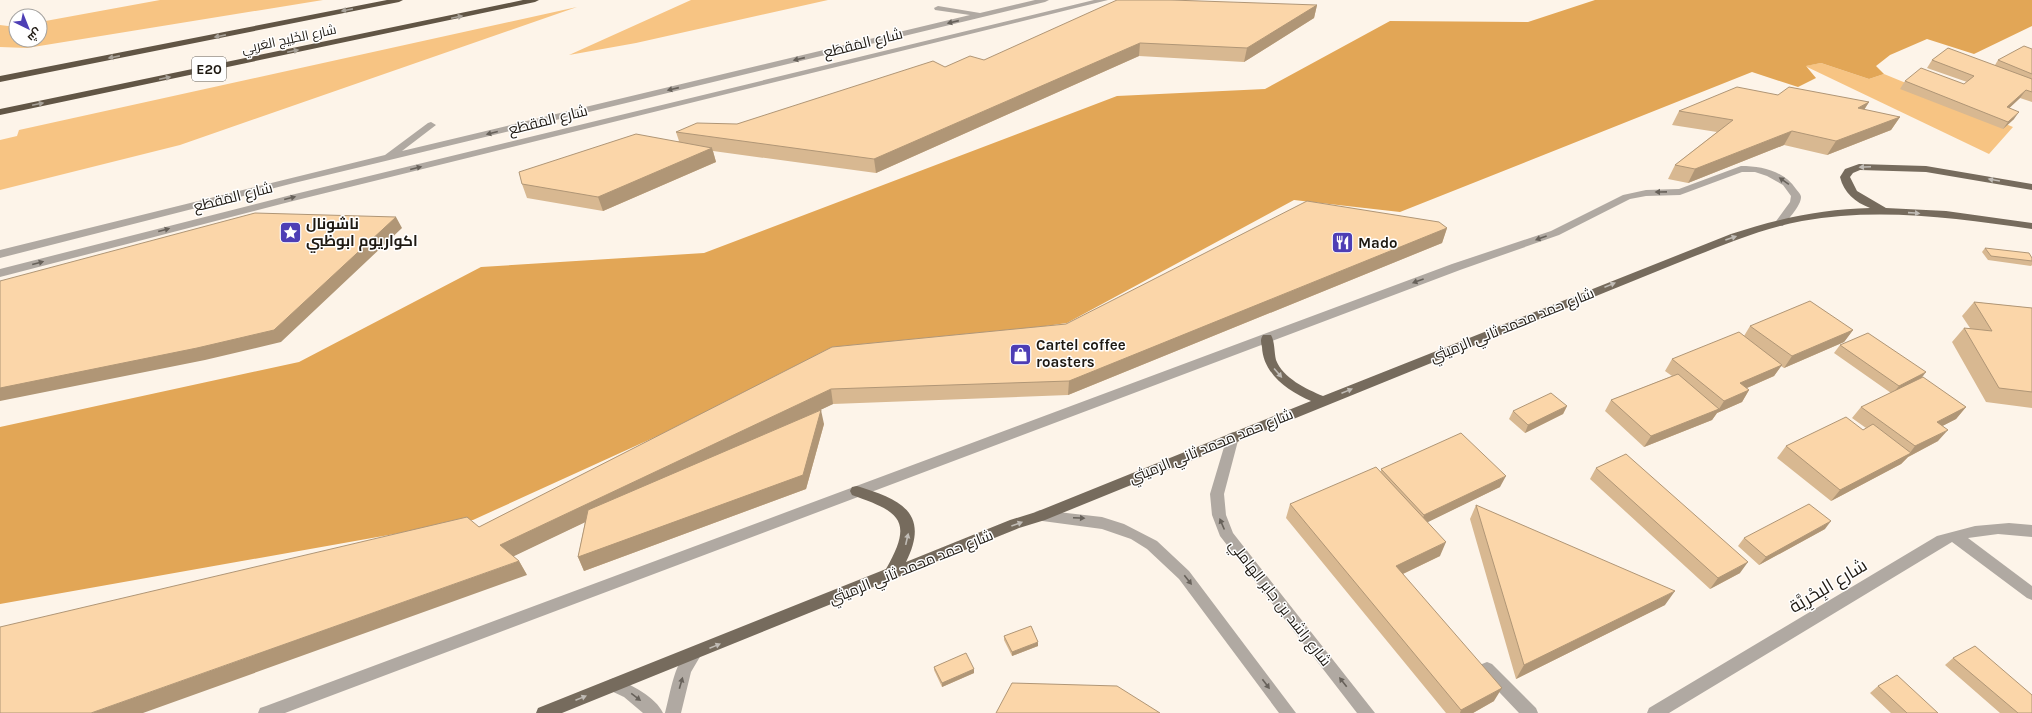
<svg xmlns="http://www.w3.org/2000/svg" width="2032" height="713" viewBox="0 0 2032 713" font-family="Karla,Cairo,sans-serif">
	<style>
		.green { fill: #f7c483 }
		.water { fill: #e2a656 }
		.lines { fill: none; stroke-linecap: round; stroke-linejoin: round }
		.minor { fill: #b0a9a2; fill-rule: evenodd }
		.major { fill: #766b5d; fill-rule: evenodd }
		.highway { fill: #615545; fill-rule: evenodd }
		.wall { fill: #d8b891 }
		.shaded-wall { fill: #b09676 }
		.building { fill: #fbd6a9; stroke: #b09676 }
		.oneway { fill: #a8a299 }
		.oneway2 { fill: #67615a }
		.oneway3 { fill: #c1bcb6 }
		.labels { text-anchor: middle; dominant-baseline: central; stroke-width: 3; stroke-linejoin: round; paint-order: stroke }
		.far-street-label { font-size: 13px; fill: #1e1912; stroke: #fff }
		.shield { fill: #fff; stroke: #625e59; stroke-width: 1 }
		.shield-label { font-size: 14px; font-weight: bold; fill: #1e1912 }
		.street-label { font-size: 15px; fill: #1e1912; stroke: #fff }
		.poi-label { font-size: 15px; font-weight: bold; fill: #1e1912; stroke: #fff; text-anchor: start }
		.near-street-label { font-size: 18px; fill: #1e1912; stroke: #fff }
	</style>
	<rect width="100%" height="100%" fill="#fdf4e9"/>
	<!-- green -->
	<path class="green" d="M160,0H323L27,48L0,47V25L16,27V40H40V22Z
		M691,0H828L636,43L569,55Z
		M577,7L180,145L0,190V140L17,136L19,130Z
		M1821,63L1869,79L1884,74L2013,127L1989,154L1805,66Z"/>
	<!-- water -->
	<path class="water" d="M1595,0H2032V26L1974,54L1927,39L1890,55L1876,66L1884,74L1869,79L1821,63L1806,66L1816,78L1798,87L1752,72L1400,212L1294,200L1067,323L831,357L473,520L0,604V427L299,362L481,267L704,253L1117,96L1265,89L1390,21L1528,22Z"/>
	<g class="lines">
		<!-- minor -->
		<path class="minor" d="M1035,0H1049L1045,2L294,183L0,258V250L385,155L428,123L431,122L436,125L402,151L970,15L935,10L934,8L938,6L980,13Z
			M1094,0H1108L293,201L0,277V269L291,195Z
			M1741,166C1762,166 1784,171 1796,189C1798,192 1801,194 1801,197C1801,206 1788,219 1783,226H1775L1774,224L1790,202L1791,196L1783,185L1767,176L1755,172H1742L1680,195L1646,196L1630,199L1559,235L1460,270L285,713H258L260,708L266,706L1452,264L1551,231L1623,195L1646,190L1679,189Z
			M1233,432L1238,434L1239,437L1224,494L1226,515L1233,533L1375,713H1357L1220,536L1212,515L1210,494L1227,437L1228,434Z
			M1040,510L1102,517L1124,524L1157,541L1189,571L1296,713H1279L1179,579L1147,549L1131,539L1102,529L1035,520L1033,516L1035,512Z
			M2009,523L2032,525V537L1998,534L1968,538L2032,586V600L2027,598L1952,542L1669,713H1647L1649,708L1937,536L1975,526Z
			M693,648L698,650L701,655L691,672L681,713H665C670,696 675,655 693,648Z
			M1487,662L1492,664L1536,708L1538,713H1519L1482,674L1479,669L1482,664Z
			M614,678C630,684 656,697 663,713H643L624,697L609,690L606,685L609,680Z"/>
		<!-- major -->
		<path class="major" d="M1859,164L1926,166L2032,184V190L1926,172L1860,170L1853,173L1850,177L1857,191L1886,208L1946,211L2032,223V229C1956,218 1879,207 1802,221C1758,229 1716,248 1675,264L1045,520L1019,528L562,713H536L538,708L886,569C914,520 900,512 852,495L850,491L852,487L857,486C899,499 931,512 906,562L1010,520L1036,512L1311,401C1289,392 1263,374 1262,347C1261,343 1260,339 1263,335H1271C1275,342 1274,352 1276,360C1283,378 1306,389 1323,396L1731,234C1776,219 1822,209 1870,208C1855,202 1844,193 1840,177L1845,169Z"/>
		<!-- highway -->
		<path class="highway" d="M387,0H403L399,2L0,82V76Z
			M523,0H539L535,2L0,115V109Z"/>
	</g>
	<!-- wall -->
	<path class="wall" d="M1317,5L1314,18L1244,62L1139,56L876,173L713,151L716,162L603,211L527,198L522,184L679,141L676,132L737,124L945,67L984,60Z
		M2032,49V102L2020,98L2009,108L2014,119L2003,129L1900,89L1905,81L1964,84L1967,82L1927,68L1932,60L1995,65L1998,60Z
		M1778,95L1869,102L1864,110L1900,117L1891,130L1827,155L1784,145L1688,183L1668,179L1675,165L1717,132L1672,125L1679,111Z
		M1447,228L1442,243L1068,395L833,404L811,414L824,424L806,489L584,571L578,557L585,522L513,556L519,561L527,575L479,527L832,347L1066,324Z
		M1985,248L2032,258V265L2031,266L1988,260L1982,252Z
		M1974,302L2032,308V408L1986,402L1952,342L1964,328H1970L1962,316Z
		M1750,326L1853,330L1844,342L1784,368L1781,366L1774,376L1747,388L1749,390L1742,402L1717,413L1712,420L1644,447L1605,411L1611,400L1672,376L1665,371L1672,359L1744,336Z
		M1840,345L1922,378L1966,407L1956,419L1942,426L1938,441L1908,457L1901,464L1831,501L1777,458L1786,446L1863,430L1866,428L1852,418L1861,407L1891,393L1834,353Z
		M1567,406L1563,414L1525,433L1509,419L1513,411Z
		M1596,468L1740,573L1710,589L1590,479Z
		M1381,469L1500,487L1427,522L1440,556L1403,574L1494,701L1473,713H1446L1286,518L1290,504L1381,471Z
		M1476,505L1665,605L1516,679L1470,519Z
		M1825,529L1759,565L1738,546L1744,538Z
		M1004,636L1038,646L1012,656L1004,640Z
		M1953,658L2032,713H2000L1945,665Z
		M934,667L974,669V673L942,687L934,670Z
		M1878,686L1938,713H1891L1870,693Z"/>
	<!-- shaded-wall -->
	<path class="shaded-wall" d="M1317,5L1314,18L1244,62L1247,48Z
		M1140,43L1139,56L876,173L874,159Z
		M2026,90L2020,98L2002,115L2007,107Z
		M1869,102L1860,116L1858,108Z
		M2019,112L2014,119L2003,129L2008,122Z
		M1900,117L1891,130L1827,155L1836,141Z
		M1792,131L1784,145L1688,183L1695,169Z
		M712,148L716,162L603,211L598,197Z
		M396,217L402,228L281,342L205,360L0,401V388Z
		M1447,228L1442,243L1068,395L1069,381Z
		M1853,330L1844,342L1784,368L1792,356Z
		M1782,365L1774,376L1733,394L1740,383Z
		M1926,372L1920,380L1892,394L1899,386Z
		M831,389L833,404L508,559L500,545Z
		M1749,390L1742,402L1717,413L1712,420L1644,447L1651,436L1719,409L1724,401Z
		M1567,406L1563,414L1525,433L1528,425Z
		M1966,407L1956,419L1927,434L1937,422Z
		M821,410L824,424L806,489L584,571L578,557Z
		M1948,430L1938,441L1908,457L1901,464L1831,501L1840,490L1909,454L1915,446Z
		M1506,476L1500,487L1420,526L1424,515Z
		M1831,521L1825,529L1759,565L1766,557Z
		M1446,542L1440,556L1390,580L1396,566Z
		M519,561L527,575L143,713H91Z
		M1748,562L1740,573L1710,589L1718,578Z
		M1675,591L1665,605L1516,679L1524,665Z
		M1038,642V646L1012,656V652Z
		M974,669V673L942,687V683Z
		M1502,688L1494,701L1473,713H1460L1461,710Z"/>
	<!-- building -->
	<path class="building" d="M1117,0H1171L1317,5L1247,48L1140,43L874,159L676,132L697,123L737,124L933,61L945,67L970,56L984,60Z
		M2024,46L2032,49V74L1998,60Z
		M1948,48L2032,79V92L2026,90L2007,107L2019,112L2008,122L1905,81L1921,68L1964,84L1974,76L1932,60Z
		M1737,87L1778,95L1789,87L1869,102L1858,108L1900,117L1836,141L1792,131L1695,169L1675,165L1733,120L1679,111Z
		M636,134L712,148L598,197L522,184L519,172Z
		M1307,201L1439,222L1447,228L1069,381L831,389L500,545L519,561L91,713H0V627L467,517L479,527L832,347L1066,324Z
		M255,213L396,217L274,330L197,348L0,388V281Z
		M1985,248L2029,253L2032,258V261L1991,256Z
		M1810,301L1853,330L1792,356L1750,326Z
		M1974,302L2032,308V392L1999,388L1964,328L1992,331Z
		M1739,332L1782,365L1740,383L1749,390L1724,401L1672,359Z
		M1868,333L1926,372L1899,386L1840,345Z
		M1678,374L1719,409L1651,436L1611,400Z
		M1923,377L1966,407L1937,422L1948,430L1915,446L1861,407Z
		M1551,393L1567,406L1528,425L1513,411Z
		M821,410L803,475L578,557L588,510Z
		M1846,417L1863,430L1873,424L1911,453L1840,490L1786,446Z
		M1461,433L1506,476L1424,515L1381,469Z
		M1626,454L1748,562L1718,578L1596,468Z
		M1376,467L1446,542L1396,566L1502,688L1461,710L1290,504Z
		M1809,504L1831,521L1766,557L1744,538Z
		M1476,505L1675,591L1524,665Z
		M1031,626L1038,642L1012,652L1004,636Z
		M1975,646L2032,695V713H2018L1953,658Z
		M966,653L974,669L942,683L934,667Z
		M1897,675L1938,713H1907L1878,686Z
		M1012,683L1117,686L1160,713H996Z"/>
	<!-- one-way arrows -->
	<defs><path id="oneway-solid" d="M-6-.8H1V-3.2L6.5 0L1 3.2V.8H-6Z"/></defs>
	<g class="oneway">
		<use href="#oneway-solid" transform="translate(347 10) rotate(169)"/>
		<use href="#oneway-solid" transform="translate(457 17) rotate(-12)"/>
		<use href="#oneway-solid" transform="translate(220 36) rotate(169)"/>
		<use href="#oneway-solid" transform="translate(293 51) rotate(-12)"/>
		<use href="#oneway-solid" transform="translate(114 57) rotate(169)"/>
		<use href="#oneway-solid" transform="translate(165 78) rotate(-12)"/>
		<use href="#oneway-solid" transform="translate(38 104) rotate(-12)"/>
	</g>
	<g class="oneway2">
		<use href="#oneway-solid" transform="translate(953 22) rotate(167)"/>
		<use href="#oneway-solid" transform="translate(799 59) rotate(167)"/>
		<use href="#oneway-solid" transform="translate(673 89) rotate(167)"/>
		<use href="#oneway-solid" transform="translate(492 133) rotate(166)"/>
		<use href="#oneway-solid" transform="translate(416 168) rotate(-14)"/>
		<use href="#oneway-solid" transform="translate(1784 181) rotate(-145)"/>
		<use href="#oneway-solid" transform="translate(1661 192) rotate(179)"/>
		<use href="#oneway-solid" transform="translate(290 198) rotate(-14)"/>
		<use href="#oneway-solid" transform="translate(164 230) rotate(-15)"/>
		<use href="#oneway-solid" transform="translate(1541 238) rotate(160)"/>
		<use href="#oneway-solid" transform="translate(38 263) rotate(-15)"/>
		<use href="#oneway-solid" transform="translate(1418 281) rotate(160)"/>
		<use href="#oneway-solid" transform="translate(1079 518) rotate(3)"/>
		<use href="#oneway-solid" transform="translate(1222 524) rotate(-113)"/>
		<use href="#oneway-solid" transform="translate(1188 580) rotate(52)"/>
		<use href="#oneway-solid" transform="translate(1343 682) rotate(-128)"/>
		<use href="#oneway-solid" transform="translate(681 683) rotate(-74)"/>
		<use href="#oneway-solid" transform="translate(1266 684) rotate(53)"/>
		<use href="#oneway-solid" transform="translate(636 697) rotate(37)"/>
	</g>
	<g class="oneway3">
		<use href="#oneway-solid" transform="translate(1865 167) rotate(177)"/>
		<use href="#oneway-solid" transform="translate(1994 180) rotate(-170)"/>
		<use href="#oneway-solid" transform="translate(1914 213) rotate(4)"/>
		<use href="#oneway-solid" transform="translate(1731 238) rotate(-19)"/>
		<use href="#oneway-solid" transform="translate(1610 285) rotate(-22)"/>
		<use href="#oneway-solid" transform="translate(1278 373) rotate(49)"/>
		<use href="#oneway-solid" transform="translate(1347 391) rotate(-22)"/>
		<use href="#oneway-solid" transform="translate(1017 524) rotate(-20)"/>
		<use href="#oneway-solid" transform="translate(907 539) rotate(-77)"/>
		<use href="#oneway-solid" transform="translate(715 646) rotate(-22)"/>
		<use href="#oneway-solid" transform="translate(581 698) rotate(-22)"/>
	</g>
	<!-- icons -->
	<defs>
		<symbol id="sight-square" viewBox="-11 -11 22 22"><rect x="-9" y="-9" width="18" height="18" rx="4" fill="#4d3eb5" stroke="#fff"/><path d="M0-6L1.8-2.2L6-1.7L2.9 1.2L3.7 5.4L0 3.3L-3.7 5.4L-2.9 1.2L-6-1.7L-1.8-2.2Z" fill="#fff"/></symbol>
		<symbol id="restaurant-square" viewBox="-11 -11 22 22"><rect x="-9" y="-9" width="18" height="18" rx="4" fill="#4d3eb5" stroke="#fff"/><path d="M-5-6h1v4h1v-4h1v4h1v-4h1v5L-1.5 .5V6h-2V.5L-5-1ZM5-6V6H3V1.5H1.5Q1.5-4 5-6Z" fill="#fff"/></symbol>
		<symbol id="shop-square" viewBox="-11 -11 22 22"><rect x="-9" y="-9" width="18" height="18" rx="4" fill="#4d3eb5" stroke="#fff"/><path d="M-5-2.5h2.3a2.7 3.5 0 0 1 5.4 0H5L5.5 6h-11ZM-1.5-2.5h3a1.5 2.3 0 0 0-3 0Z" fill="#fff"/></symbol>
	</defs>
	<g fill-rule="evenodd">
		<use href="#sight-square" x="278" y="220" width="25" height="25"/>
		<use href="#restaurant-square" x="1330" y="230" width="25" height="25"/>
		<use href="#shop-square" x="1008" y="342" width="25" height="25"/>
	</g>
	<g class="labels">
		<!-- far-street labels -->
		<g class="far-street-label">
			<text transform="translate(289 39) rotate(-12)">شارع الخَلِيج العَربِي</text>
		</g>
		<!-- shield labels -->
		<rect class="shield" x="192" y="57" width="34" height="24" rx="3"/>
		<g class="shield-label">
			<text x="209" y="69">E20</text>
		</g>
		<!-- street labels -->
		<g class="street-label">
			<text transform="translate(863 43) rotate(-14)">شارع المَقطَع</text>
			<text transform="translate(548 120) rotate(-14)">شارع المَقطَع</text>
			<text transform="translate(233 197) rotate(-14)">شارع المَقطَع</text>
			<text transform="translate(1512 325) rotate(-22)">شارع حمد محمد ثاني الرميثي</text>
			<text transform="translate(1211 446) rotate(-22)">شارع حمد محمد ثاني الرميثي</text>
			<text transform="translate(911 567) rotate(-22)">شارع حمد محمد ثاني الرميثي</text>
			<text transform="translate(1280 603) rotate(52)">شارع راشد بن جابر الهاملي</text>
		</g>
		<!-- poi labels -->
		<g class="poi-label">
			<text x="306" y="224">ناشونال<tspan x="306" dy="17">اكواريوم ابوظبي</tspan></text>
			<text x="1358" y="243">Mado</text>
			<text x="1036" y="345">Cartel coffee<tspan x="1036" dy="17">roasters</tspan></text>
		</g>
		<!-- near-street labels -->
		<g class="near-street-label">
			<text transform="translate(1828 586) rotate(-31)">شارع البِحْرِيَّة</text>
		</g>
	</g>
	<!-- north arrow -->
	<g transform="translate(28 28) rotate(137)"><circle r="19" fill="#ffffff" stroke="#a5a3a0"/>
	<path d="M0-3L7 15L0 10L-7 15Z" fill="#4d3eb5"/>
	<text y="-6" font-size="11" font-weight="bold" text-anchor="middle" fill="#1e1912">ش</text>
	</g>
</svg>
